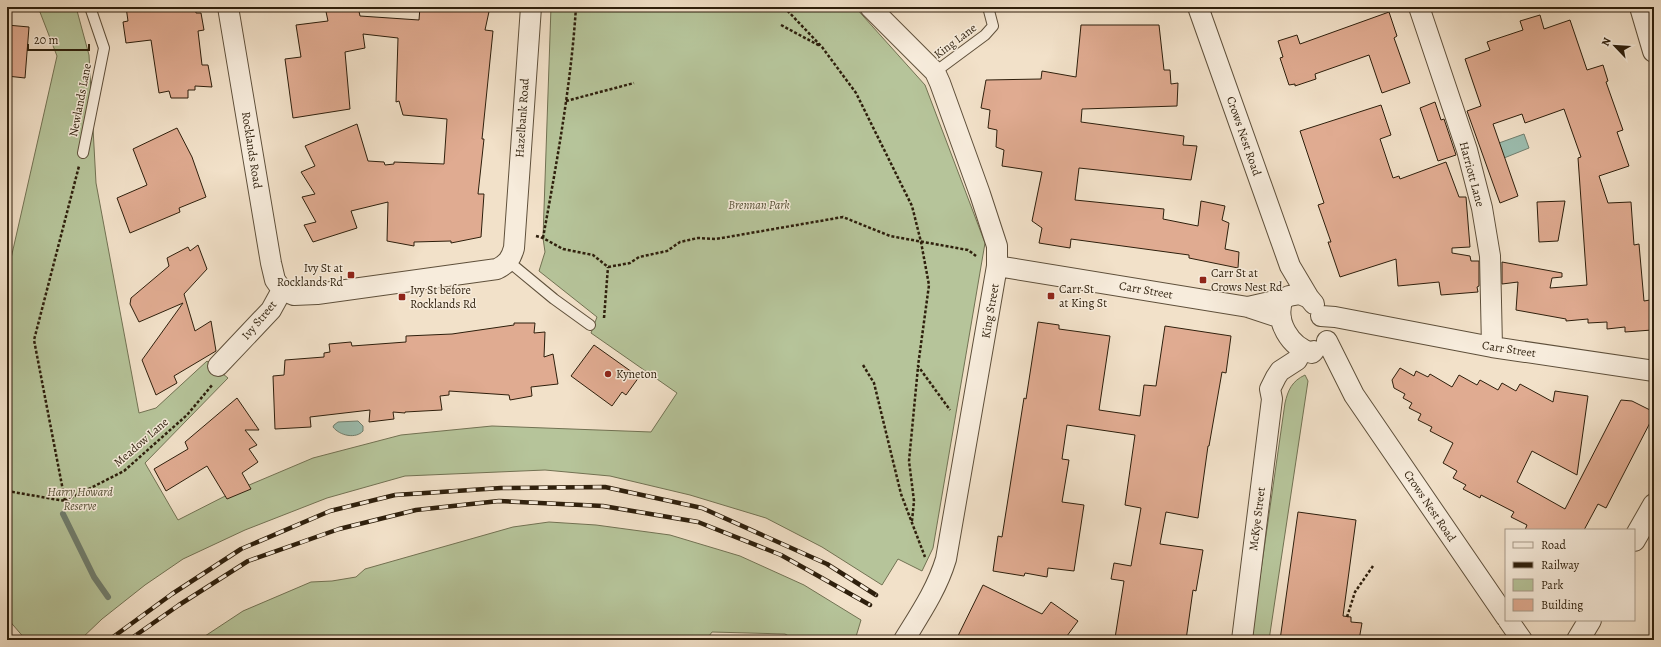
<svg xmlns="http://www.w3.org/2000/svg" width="1661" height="647" viewBox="0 0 1661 647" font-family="Alegreya,serif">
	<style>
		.green { fill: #b6c49a; stroke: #727253 }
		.water { fill: #9cbeb0; stroke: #707e6e }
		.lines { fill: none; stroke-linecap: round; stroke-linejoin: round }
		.stream { stroke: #707e6e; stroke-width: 6 }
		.building { fill: #e0ab91; stroke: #2e1f0c }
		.service-casing { stroke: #5f503b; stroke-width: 12 }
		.minor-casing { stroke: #5f503b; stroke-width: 22 }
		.tertiary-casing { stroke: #5f503b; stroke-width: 24 }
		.path { stroke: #2e1f0c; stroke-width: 2.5; stroke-dasharray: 3 2; stroke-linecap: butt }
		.service { stroke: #f7ecdc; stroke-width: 10 }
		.minor { stroke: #f7ecdc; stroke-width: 20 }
		.tertiary { stroke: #f7ecdc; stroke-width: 22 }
		.rail-casing { stroke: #2e1f0c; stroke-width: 4.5 }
		.rail { stroke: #f7ecdc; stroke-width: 3; stroke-dasharray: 9; stroke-linecap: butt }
		.poi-dot { fill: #8f2418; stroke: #f7ecdc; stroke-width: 1.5 }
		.labels { text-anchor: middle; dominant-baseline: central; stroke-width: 3; stroke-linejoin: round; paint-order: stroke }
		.street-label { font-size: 12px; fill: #2e1f0c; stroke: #f7ecdc }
		.park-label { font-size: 12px; font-style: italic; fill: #575137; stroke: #f7ecdc }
		.poi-label { font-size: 12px; fill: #2e1f0c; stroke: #f7ecdc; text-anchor: start }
	</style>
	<rect width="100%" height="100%" fill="#f2e1c9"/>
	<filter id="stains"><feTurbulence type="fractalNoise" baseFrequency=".005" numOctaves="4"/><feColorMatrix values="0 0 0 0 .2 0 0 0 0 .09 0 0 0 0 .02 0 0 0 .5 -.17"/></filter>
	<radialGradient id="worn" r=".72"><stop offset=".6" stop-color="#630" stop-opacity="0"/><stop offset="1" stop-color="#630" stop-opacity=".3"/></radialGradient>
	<!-- green -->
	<path class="green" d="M38,7H76L89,55L96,183L139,413L156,408L207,361L228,378L145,463L178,520L235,491L313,458L401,435L492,426L651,432L677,393L591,333L597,317L539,271L545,252L543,238L551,7H855L925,85L985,243L933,548L922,571L898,559L882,585L822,547L766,518L690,495L610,476L545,470L405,476L327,498L245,530L183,559L145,585L102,619L80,640H26L7,618V276L57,56Z
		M1305,375L1308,381L1269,640H1251L1285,403C1288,390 1292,381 1305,375Z
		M549,522L596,525L670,535L740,556L804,585L861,620L855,640H796L785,634L712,632L706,640H413C389,636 360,635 336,640H199L243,611L311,582L332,581L356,577L365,569L513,527Z"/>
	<!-- water -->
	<path class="water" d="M1524,134L1529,148L1504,158L1499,143Z
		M358,421L363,426V431C356,439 340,436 333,427L334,425L338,422Z"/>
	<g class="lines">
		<!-- stream -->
		<path class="stream" d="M63,514L94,577L108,597"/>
	</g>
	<!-- building -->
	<path class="building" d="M126,7H195L196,13H201L204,30L198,31L202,65H208L212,87L195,86V90H188V98H171L169,91L159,93L151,40L126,43L123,22L128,21Z
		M325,7H358L360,16L419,20L420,7H490L485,30L493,31L482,139H484L478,194H484L481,237L451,243V241L414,242V246L387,241L388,202L351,211L357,228L313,242L304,225L316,222L302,197L315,194L301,172L315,166L305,146L357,124L368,161L384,162L385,165L394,164V162L444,164L447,119L403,115L399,101L396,102L398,38L363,34L365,48L345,52L350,109L293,118L285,59L301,57L296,25L328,21Z
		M1389,12L1397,36L1394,38L1410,83L1382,93L1369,55L1315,74L1316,79L1295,86V84L1289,85L1280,58L1283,57L1278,41L1297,35L1300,44Z
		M1540,15L1544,29L1570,20L1587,70L1603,65L1608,81L1606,82L1623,130L1617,132L1629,166L1599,176L1608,203L1631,202L1634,245L1639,244L1644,301L1650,300L1652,330L1625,332V327L1607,329V322L1588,323V319L1566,321V319L1516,310L1518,282L1502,284V262L1562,273V277L1552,278L1550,288L1587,285L1578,158L1581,157L1564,109L1525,123L1522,114L1493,124L1518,196L1500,203L1467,111L1481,106L1465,59L1490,50L1487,42L1523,30L1520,21Z
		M7,25L29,27L25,78L7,76Z
		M1081,25H1159L1164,70H1170L1171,84L1178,83L1177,106L1082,109L1081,122L1184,136L1183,145L1197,146L1191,180L1079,168L1075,200L1164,209L1163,219L1198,226L1201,201L1225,206L1222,220L1229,223L1225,249L1239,252L1238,268L1189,258V255L1071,239L1070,248L1039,243L1042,228L1032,221L1042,172L1002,166L1004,150L996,147L997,130L988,128L990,110L981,108L986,80L1041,79L1042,71L1076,77Z
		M1435,102L1441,120L1444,119L1456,155L1438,161L1420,108Z
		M1381,105L1391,135L1380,139L1393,178L1399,176L1400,179L1446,162L1459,197H1466L1470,247L1452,248V253L1470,256L1471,261H1479V286L1477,287L1478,292L1441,295L1439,282L1398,286L1396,259L1340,277L1328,242H1331L1318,205L1324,203L1300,131Z
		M177,128L192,157L206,197L179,208L180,212L130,233L117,198L147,185L133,149Z
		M1565,201L1558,241L1539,242L1537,202Z
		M198,245L207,269L184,294L195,331L211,321L216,351L174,376L177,383L156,395L142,360L183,303L139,322L130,304L131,298L169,266L167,258L188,247L190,251Z
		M1038,322L1059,325V329L1110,336L1099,410L1140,416L1144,385L1156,386L1165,326L1231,336L1226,373L1222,372L1209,446H1208L1198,518L1166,512L1160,544L1203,550L1196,591L1193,590L1186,640H1131L1115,638L1124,581L1111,579L1114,563L1131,566L1141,508L1125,505L1135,435L1067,425L1062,459L1069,460L1062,502L1084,505L1074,571L1048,568L1047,577L1025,573L1024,576L993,571L998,536L1002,537L1024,398L1026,399Z
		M514,323H535L534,333L545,332L544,357L553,354L558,384L531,387L532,396L510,400L509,395L449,391V395L440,396L442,410L405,412V413L393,412L394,419L369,422L370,410L310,417L311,427L275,429L273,376L284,375L285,360L324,357V353L330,352L329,344L351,342L352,346L406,342V336L452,334L514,325Z
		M594,345L639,377L626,395L622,392L612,406L571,376Z
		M1400,368L1414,376L1416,371L1428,377L1430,374L1452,387L1459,375L1477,385L1480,380L1498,390L1502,383L1516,391L1520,384L1553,402L1555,391L1588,396L1577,475L1532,451L1517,482L1565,509L1621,400L1632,401L1654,412V415L1606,508L1598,504L1584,530H1525L1527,525L1511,517L1514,512L1481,495L1480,498L1463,489L1466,485L1453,478L1457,471L1443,463L1453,443L1430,431L1432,427L1418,420L1421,414L1409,408L1412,403L1403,398L1405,394L1394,388L1392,380Z
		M237,398L259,430H245L257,445L249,449L258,462L242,473L251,489L227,499L207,466L166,491L154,469L188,449L185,442Z
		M1298,512L1356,520L1343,616L1351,617V622L1362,623L1359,640H1280Z
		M983,585L1042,614L1051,602L1078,621L1064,640H956Z"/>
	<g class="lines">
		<defs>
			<path id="service" d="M935,72L985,35L993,26L988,7
				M83,153L104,48L90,7
				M508,261L554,299L590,325"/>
			<path id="minor" d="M228,7L271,263L275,280L282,290
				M870,7L935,72L940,83L980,194L997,246V266L946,559C937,589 920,614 904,640
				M1198,7L1290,266L1309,298
				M1419,7L1467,150L1482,208L1490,256L1492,347
				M997,266L1248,307L1281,318
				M282,290L294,295L317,294L497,269C507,264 511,259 514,248L531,7
				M1283,299C1274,321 1290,347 1312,353L1314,351
				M1248,307L1283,299L1289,296L1300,294L1309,298L1314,304
				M1321,316L1335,317L1492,347L1654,371
				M1327,341L1354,395L1506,617
				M218,366L271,310L282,290
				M1508,620L1522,640
				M1242,640L1272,399L1270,389L1276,377L1280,371L1297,360L1302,350"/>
			<path id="tertiary" d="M1641,7L1654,51
				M1634,540L1654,505
				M1578,640L1590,620"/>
		</defs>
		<!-- service casing -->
		<use href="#service" class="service-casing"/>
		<!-- minor casing -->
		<use href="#minor" class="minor-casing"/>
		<!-- tertiary casing -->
		<use href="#tertiary" class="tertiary-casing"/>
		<!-- path -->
		<path class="path" d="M784,7L822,47L856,93L912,206L921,242L929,285L918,366L950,410
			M781,25L820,46
			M566,101L634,83
			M536,236L543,238L563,249L593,255L608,267L630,263L639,257L667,251L680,242L698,238L716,239L843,217L890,236L968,250L976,256
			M543,238C557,161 571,85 576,7
			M604,318L608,267
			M863,365L874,383L901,494L925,557
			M7,491L65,501L124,471L187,415L213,384
			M65,501L34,340L79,166
			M912,521L914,501L909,461L918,367
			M1347,617L1355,592L1373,566"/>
		<!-- service -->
		<use href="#service" class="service"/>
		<!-- minor -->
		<use href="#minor" class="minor"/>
		<!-- tertiary -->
		<use href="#tertiary" class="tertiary"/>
		<defs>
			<path id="rail" d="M109,640L172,594L241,549L330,511L395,495L501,488L605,487L702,508L827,564L876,595
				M129,640L179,605L248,561L339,529L416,510L499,501L603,506L698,522L781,555L870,605"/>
		</defs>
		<!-- rail casing -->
		<use href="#rail" class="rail-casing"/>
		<!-- rail -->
		<use href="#rail" class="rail"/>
	</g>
	<!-- markers -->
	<g class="poi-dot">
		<rect x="347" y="271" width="8" height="8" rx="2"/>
		<rect x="1199" y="276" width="8" height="8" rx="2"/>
		<rect x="1047" y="292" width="8" height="8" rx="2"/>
		<rect x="398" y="293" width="8" height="8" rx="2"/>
		<circle cx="608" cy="374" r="4"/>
	</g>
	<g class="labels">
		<!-- street labels -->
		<g class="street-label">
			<text transform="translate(955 41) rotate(-37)">King Lane</text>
			<text transform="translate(80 100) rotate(-79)">Newlands Lane</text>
			<text transform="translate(522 118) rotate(-86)">Hazelbank Road</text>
			<text transform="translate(1244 136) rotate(71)">Crows Nest Road</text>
			<text transform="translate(252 150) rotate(81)">Rocklands Road</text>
			<text transform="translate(1472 174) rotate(75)">Harriott Lane</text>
			<text transform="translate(1146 290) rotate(10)">Carr Street</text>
			<text transform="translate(990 311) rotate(-80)">King Street</text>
			<text transform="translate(259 320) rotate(-50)">Ivy Street</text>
			<text transform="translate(1509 349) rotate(9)">Carr Street</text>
			<text transform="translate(141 442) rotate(-41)">Meadow Lane</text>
			<text transform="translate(1430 506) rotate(56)">Crows Nest Road</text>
			<text transform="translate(1257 519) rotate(-83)">McKye Street</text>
		</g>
		<!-- park labels -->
		<g class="park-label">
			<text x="759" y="205">Brennan Park</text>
			<text x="80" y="492">Harry Howard<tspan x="80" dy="14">Reserve</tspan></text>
		</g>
		<!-- poi labels -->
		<g class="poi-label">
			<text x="343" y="268" text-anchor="end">Ivy St at<tspan x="343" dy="14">Rocklands Rd</tspan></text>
			<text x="1211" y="273">Carr St at<tspan x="1211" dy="14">Crows Nest Rd</tspan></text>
			<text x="1059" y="289">Carr St<tspan x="1059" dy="14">at King St</tspan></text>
			<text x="410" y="290">Ivy St before<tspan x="410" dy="14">Rocklands Rd</tspan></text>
			<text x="616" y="374">Kyneton</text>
		</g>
	</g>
	<!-- margin -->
	<rect width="1661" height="647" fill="none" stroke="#f2e1c9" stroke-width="24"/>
	<rect x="8" y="8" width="1645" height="631" fill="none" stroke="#2e1f0c" stroke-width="2"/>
	<rect x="12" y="12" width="1637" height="623" fill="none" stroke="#2e1f0c"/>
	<!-- legend -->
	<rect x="1505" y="529" width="130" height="92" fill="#f7ecdc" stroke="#a79a89"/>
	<rect x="1513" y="542" width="20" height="6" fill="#f7ecdc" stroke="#a79a89"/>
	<text x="1541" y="549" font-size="12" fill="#2e1f0c">Road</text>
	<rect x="1513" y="562" width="20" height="6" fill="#2e1f0c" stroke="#a79a89"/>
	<text x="1541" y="569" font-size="12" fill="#2e1f0c">Railway</text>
	<rect x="1513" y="579" width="20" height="12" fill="#b6c49a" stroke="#a79a89"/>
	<text x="1541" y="589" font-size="12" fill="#2e1f0c">Park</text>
	<rect x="1513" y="599" width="20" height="12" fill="#e0ab91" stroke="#a79a89"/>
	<text x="1541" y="609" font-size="12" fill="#2e1f0c">Building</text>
	<!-- north arrow -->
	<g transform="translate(1615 46) rotate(295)" stroke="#f7ecdc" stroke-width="3" paint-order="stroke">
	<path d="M0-3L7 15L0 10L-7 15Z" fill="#2e1f0c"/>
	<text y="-6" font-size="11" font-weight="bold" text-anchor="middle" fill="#2e1f0c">N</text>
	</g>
	<!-- scale -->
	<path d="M28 44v6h61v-6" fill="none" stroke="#2e1f0c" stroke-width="2"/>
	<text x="34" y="44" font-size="12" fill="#2e1f0c" stroke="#f7ecdc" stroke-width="3" paint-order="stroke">20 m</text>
	<rect width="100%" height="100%" filter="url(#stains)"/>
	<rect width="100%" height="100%" fill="url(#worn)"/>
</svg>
